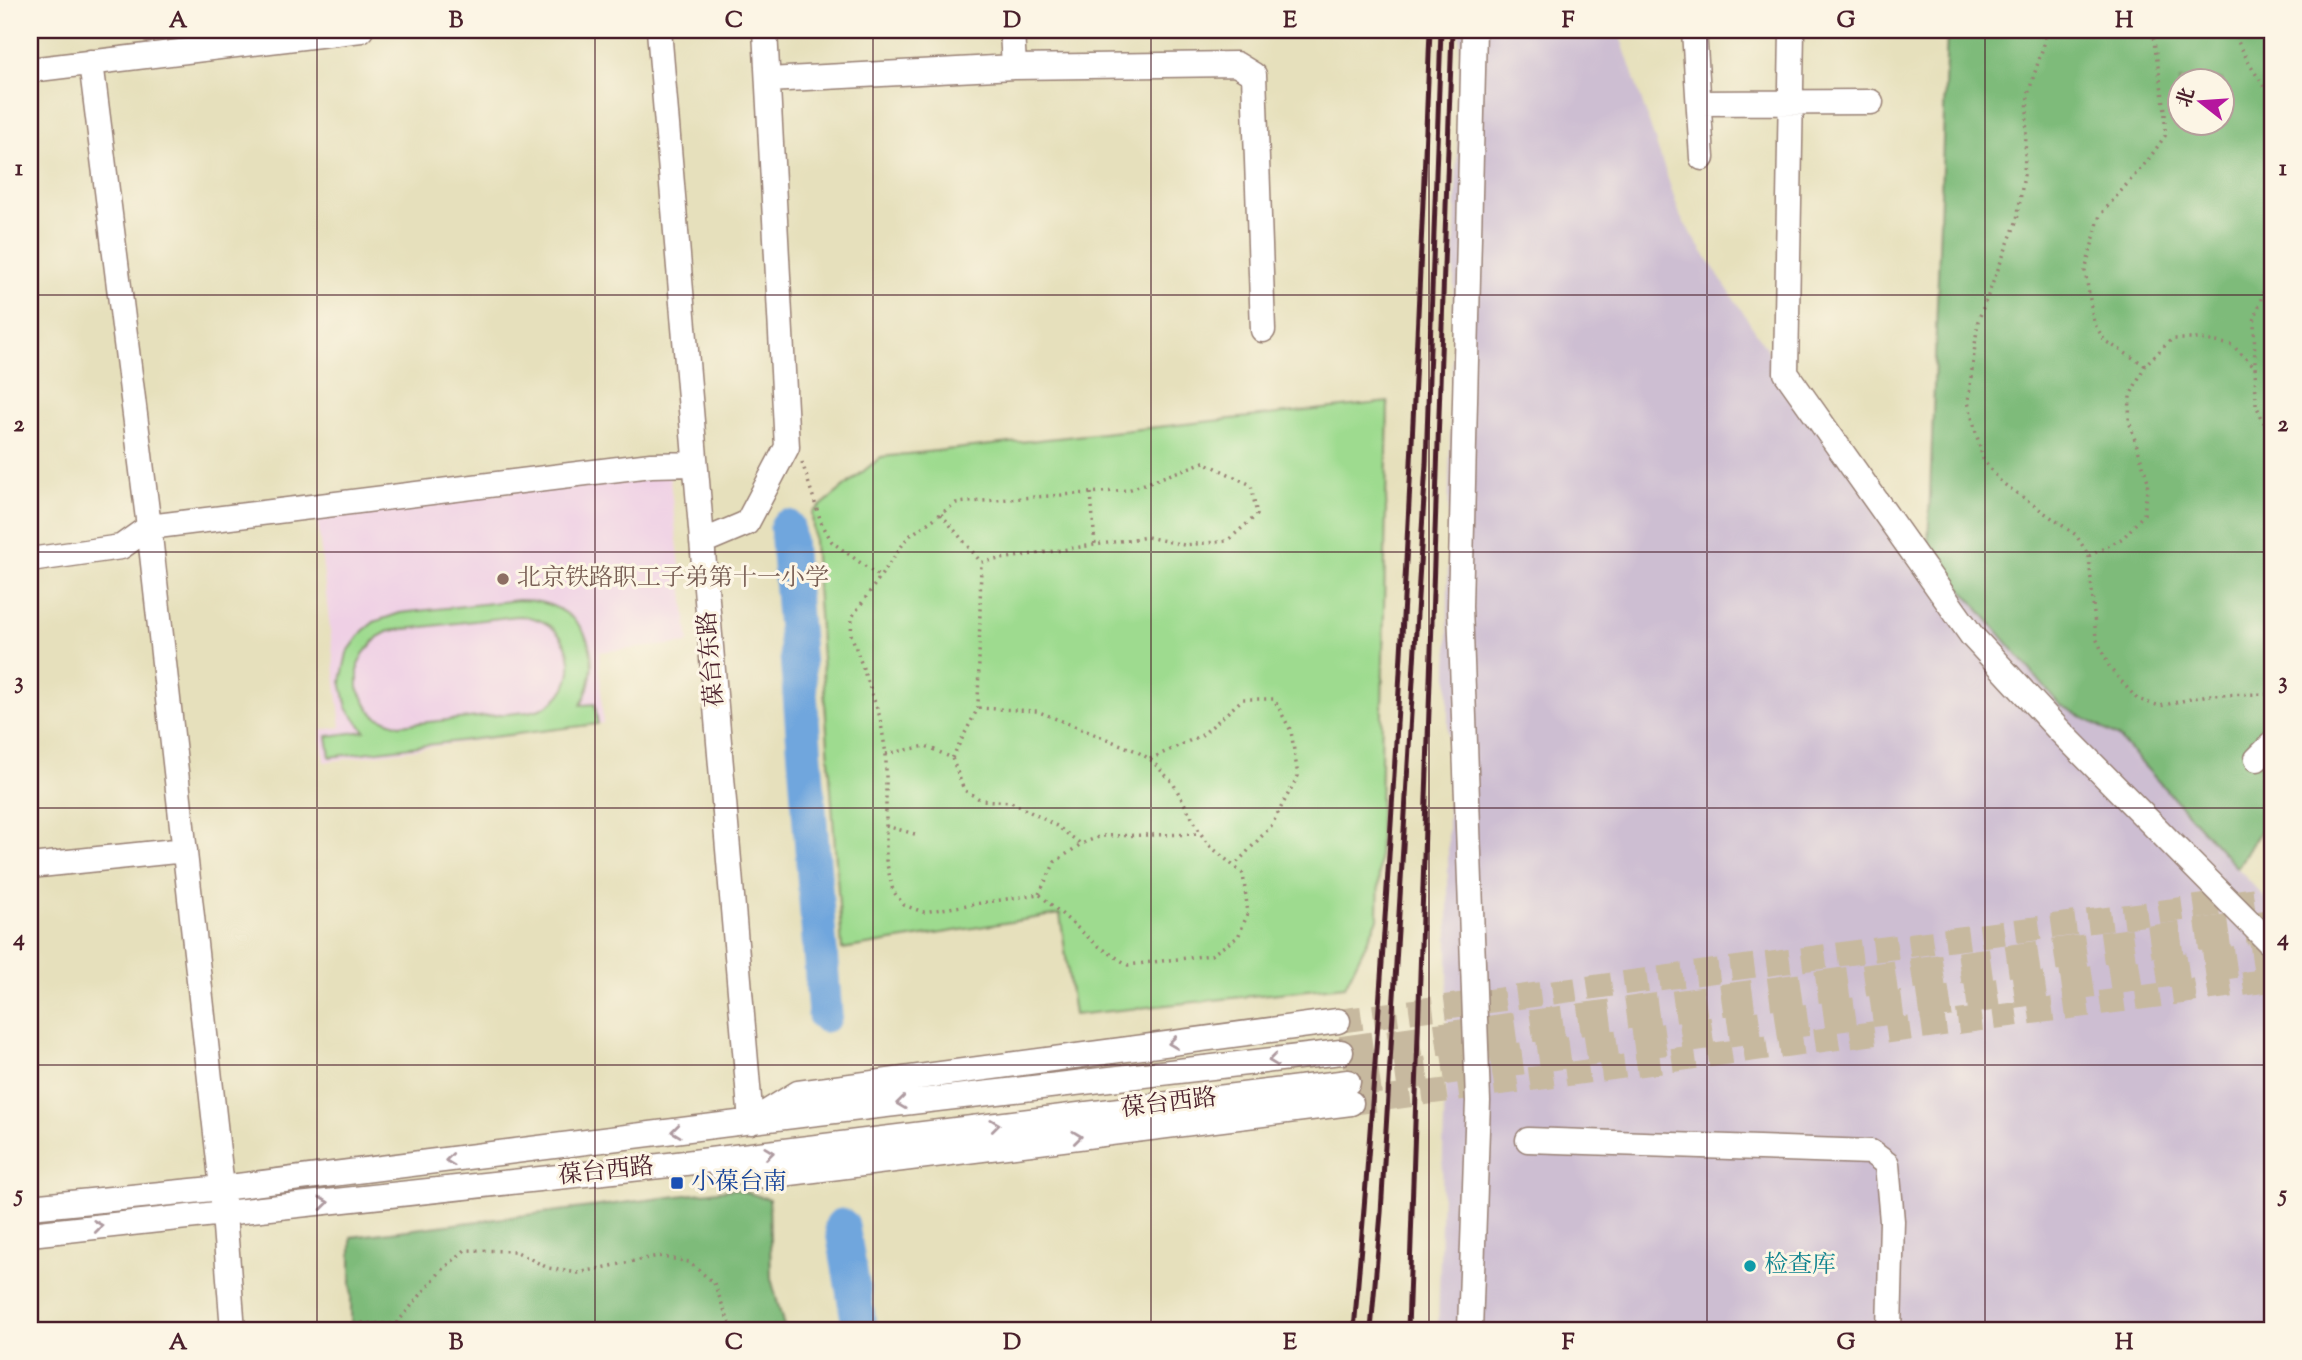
<svg xmlns="http://www.w3.org/2000/svg" width="2302" height="1360" viewBox="0 0 2302 1360" font-family="'Sorts Mill Goudy','Noto Serif SC',serif">
	<style>
		.built { fill: #efd0e5 }
		.industrial { fill: #cdbed2 }
		.green { fill: #9edb8f; stroke: #747d5d; stroke-width: 2; fill-rule: evenodd }
		.forest { fill: #7ebb7a; stroke: #646d52; stroke-width: 2; fill-rule: evenodd }
		.lines { fill: none; stroke-linecap: round; stroke-linejoin: round }
		.river { stroke: #6fa6dd; stroke-width: 35 }
		.minor-tunnel { stroke: #c7b99f; stroke-width: 24; stroke-dasharray: 24 12; stroke-linecap: butt }
		.major-tunnel { stroke: #c7b99f; stroke-width: 32; stroke-dasharray: 32 16; stroke-linecap: butt }
		.minor-casing { stroke: #988074; stroke-width: 27 }
		.path { stroke: #988074; stroke-width: 3.5; stroke-dasharray: 2 5; stroke-linecap: butt }
		.minor { stroke: #fff; stroke-width: 24 }
		.rail { stroke: #4a1f2b; stroke-width: 5 }
		.oneway { stroke: #ae9aa0 }
		.grid { fill: none; stroke: #4a1f2b; stroke-width: 2; stroke-opacity: 0.55 }
		.education-dot { fill: #8d6e63; stroke: #fcf5e5; stroke-width: 2.5 }
		.transit-dot { fill: #1a4fb4; stroke: #fcf5e5; stroke-width: 2.5 }
		.culture-dot { fill: #0f9aa8; stroke: #fcf5e5; stroke-width: 2.5 }
		.labels { text-anchor: middle; dominant-baseline: central; stroke-width: 6; stroke-linejoin: round; paint-order: stroke }
		.education-label { font-size: 24px; fill: #785e54; stroke: #fcf5e5; text-anchor: start }
		.street-label { font-size: 24px; fill: #4a1f2b; stroke: #fcf5e5 }
		.transit-label { font-size: 24px; fill: #164399; stroke: #fcf5e5; text-anchor: start }
		.culture-label { font-size: 24px; fill: #0d838f; stroke: #fcf5e5; text-anchor: start }
		.neatline { fill: none; stroke: #4a1f2b; stroke-width: 2.5 }
		.grid-label { font-size: 23px; text-anchor: middle; font-weight: bold; fill: #4a1f2b }
	</style>
	<rect width="100%" height="100%" fill="#fcf5e5"/>
	<filter id="ink" filterUnits="userSpaceOnUse"><feTurbulence type="fractalNoise" baseFrequency=".0143" numOctaves="2"/><feDisplacementMap in="SourceGraphic" scale="14" xChannelSelector="R" yChannelSelector="G"/><feConvolveMatrix kernelMatrix="1 2 1 2 8 2 1 2 1" color-interpolation-filters="sRGB"/></filter>
	<filter id="wash" filterUnits="userSpaceOnUse"><feTurbulence type="fractalNoise" baseFrequency=".00686" numOctaves="4" result="noise"/><feDisplacementMap in="SourceGraphic" scale="28" xChannelSelector="R" yChannelSelector="G"/><feGaussianBlur stdDeviation="1.57" result="paint"/><feColorMatrix in="noise" values="0 0 0 0 0 0 0 0 0 0 0 0 0 0 0 0 0 1.4 0 .05"/><feComposite in="paint" operator="in"/></filter>
	<g filter="url(#wash)">
		<rect width="100%" height="100%" fill="#e6e0bc"/>
		<!-- built -->
		<path class="built" d="M669,473L689,643L599,652L603,723L324,762L321,730L341,727L317,515Z"/>
		<!-- industrial -->
		<path class="industrial" d="M1460,30H1618L1681,218L1833,450L1928,549L2059,704L2118,737L2272,906V1330H1438L1448,974V531Z"/>
		<!-- green -->
		<path class="green" d="M1388,402L1378,919L1345,986L1074,1015L1060,914L842,949L812,513L881,457Z
			M519,600C581,600 609,651 581,705L595,704L598,724L330,757L327,736L365,731L347,708L341,681L347,653L363,631L374,622L400,613ZM517,616C582,617 590,703 527,712L399,725L377,717L369,709L358,688V665L363,654L378,637L389,631Z"/>
		<!-- forest -->
		<path class="forest" d="M1947,30H2272V818L2267,820L2237,868L2118,737L2059,704L1928,549ZM2180,80H2222V122H2180Z
			M734,1189L769,1199L771,1278L785,1330H351V1237Z"/>
		<g class="lines">
			<!-- river -->
			<path class="river" d="M787,527L825,1015
				M842,1226L860,1330"/>
		</g>
	</g>
	<g filter="url(#ink)">
		<g class="lines">
			<!-- minor-tunnel -->
			<path class="minor-tunnel" d="M1338,1021L2272,897
				M1351,1103L2272,980"/>
			<!-- major-tunnel -->
			<path class="major-tunnel" d="M1341,1052L2272,925
				M1348,1082L2272,957"/>
			<defs>
				<path id="minor" d="M659,30L751,1122L798,1093L1338,1021
					M1012,30L1014,67
					M1694,30L1702,158
					M1792,30L1786,373L1972,636L2057,728L2272,945
					M30,70L361,30
					M768,80L1014,67L1236,64L1254,75L1263,330
					M1699,103L1871,102
					M702,542L747,523L787,447L765,30
					M30,560L121,547L149,527L91,62
					M2257,759L2272,744
					M30,866L185,850
					M1528,1140L1871,1152L1887,1164L1892,1221L1889,1330
					M719,1167L766,1176L1351,1103
					M30,1207L222,1188L809,1114L1341,1052
					M30,1234L669,1165L1348,1082
					M233,1330L222,1188L149,527L651,465L695,464
					M1470,1330L1478,1101L1460,607L1474,30"/>
			</defs>
			<!-- minor casing -->
			<use href="#minor" class="minor-casing"/>
			<!-- path -->
			<path class="path" d="M2044,30L2045,41L2028,94L2024,175L2017,220L1978,321L1968,402L1983,459L2001,482L2076,535L2089,556L2096,638L2110,668L2137,699L2160,706L2208,695L2268,694L2272,698
				M2135,30L2153,35L2177,30
				M2232,30L2250,65L2272,99
				M2272,265L2254,321L2256,405L2272,440
				M2145,365L2105,341L2094,323L2085,271L2100,215L2148,160L2165,136V110L2153,35
				M802,462L821,522L832,542L880,577
				M1091,493L1095,545
				M941,514L981,562L1147,537L1184,545L1227,541L1257,515L1251,485L1204,462L1128,490L956,503L908,537L852,617L851,634L880,717L886,754V860L893,891L904,905L923,912L1039,894L1097,945L1128,965L1211,955L1238,937L1248,913L1243,874L1209,845L1201,834L1173,783L1150,759L1136,751L1037,711L978,708
				M2089,556L2123,538L2144,514L2148,481L2129,421L2130,396L2145,365L2172,339H2201L2232,345L2254,366
				M2268,694L2272,686
				M886,754L926,746L952,758L964,790L981,800L1011,802L1057,826L1081,844
				M952,758L978,708L981,562
				M1150,759L1202,735L1243,699H1274L1291,731L1298,776L1271,826L1234,866
				M886,826L915,834
				M1039,894L1055,862L1081,844L1101,836L1201,834
				M350,1330L360,1323L396,1324
				M396,1330V1324L440,1272L465,1250L515,1251L548,1268L578,1273L658,1256L689,1262L714,1283L732,1330"/>
			<!-- minor -->
			<use href="#minor" class="minor"/>
			<!-- rail -->
			<path class="rail" d="M1354,1330C1391,898 1413,464 1430,30
				M1371,1330L1381,1213L1426,464L1441,30
				M1408,1330L1452,30"/>
		</g>
		<!-- one-way arrows -->
		<defs><path id="oneway-chevron" d="M-2-3.5L2.5 0L-2 3.5" fill="none" stroke-width="1.6" stroke-linecap="round" stroke-linejoin="round" transform="scale(1.75)"/></defs>
		<g class="oneway">
			<use href="#oneway-chevron" transform="translate(1173 1043) rotate(172)"/>
			<use href="#oneway-chevron" transform="translate(1273 1060) rotate(173)"/>
			<use href="#oneway-chevron" transform="translate(901 1103) rotate(173)"/>
			<use href="#oneway-chevron" transform="translate(995 1125) rotate(-7)"/>
			<use href="#oneway-chevron" transform="translate(676 1131) rotate(173)"/>
			<use href="#oneway-chevron" transform="translate(1077 1137) rotate(-7)"/>
			<use href="#oneway-chevron" transform="translate(769 1153) rotate(-7)"/>
			<use href="#oneway-chevron" transform="translate(450 1160) rotate(173)"/>
			<use href="#oneway-chevron" transform="translate(324 1203) rotate(-6)"/>
			<use href="#oneway-chevron" transform="translate(98 1226) rotate(-7)"/>
		</g>
	</g>
	<!-- grid -->
	<path class="grid" d="M317,30V1330M595,30V1330M873,30V1330M1151,30V1330M1429,30V1330M1707,30V1330M1985,30V1330M30,295H2272M30,552H2272M30,808H2272M30,1065H2272"/>
	<!-- markers -->
	<circle class="education-dot" cx="503" cy="579" r="7"/>
	<rect class="transit-dot" x="670" y="1176" width="14" height="14" rx="3.5"/>
	<circle class="culture-dot" cx="1750" cy="1266" r="7"/>
	<g class="labels">
		<!-- education labels -->
		<g class="education-label">
			<text x="517" y="579">北京铁路职工子弟第十一小学</text>
		</g>
		<!-- street labels -->
		<g class="street-label">
			<text transform="translate(712 659) rotate(-95)">葆台东路</text>
			<text transform="translate(1169 1104) rotate(-7)">葆台西路</text>
			<text transform="translate(606 1172) rotate(-6)">葆台西路</text>
		</g>
		<!-- transit labels -->
		<g class="transit-label">
			<text x="691" y="1183">小葆台南</text>
		</g>
		<!-- culture labels -->
		<g class="culture-label">
			<text x="1764" y="1266">检查库</text>
		</g>
	</g>
	<!-- margin -->
	<rect width="2302" height="1360" fill="none" stroke="#fcf5e5" stroke-width="77"/>
	<!-- north arrow -->
	<g transform="translate(2201 102) rotate(287)"><circle r="33" fill="#fcf5e5" stroke="#b59f9b" stroke-width="2"/>
	<path d="M0-5L12 26L0 18L-12 26Z" fill="#b5179e"/>
	<text y="-10" font-size="19" font-weight="bold" text-anchor="middle" fill="#4a1f2b">北</text>
	</g>
	<rect x="38" y="38" width="2226" height="1284" class="neatline"/>
	<g class="grid-label">
		<text x="178" y="27">A</text>
		<text x="456" y="27">B</text>
		<text x="734" y="27">C</text>
		<text x="1012" y="27">D</text>
		<text x="1290" y="27">E</text>
		<text x="1568" y="27">F</text>
		<text x="1846" y="27">G</text>
		<text x="2124" y="27">H</text>
		<text x="19" y="175">1</text>
		<text x="2283" y="175">1</text>
		<text x="19" y="431">2</text>
		<text x="2283" y="431">2</text>
		<text x="19" y="688">3</text>
		<text x="2283" y="688">3</text>
		<text x="19" y="945">4</text>
		<text x="2283" y="945">4</text>
		<text x="19" y="1201">5</text>
		<text x="2283" y="1201">5</text>
		<text x="178" y="1349">A</text>
		<text x="456" y="1349">B</text>
		<text x="734" y="1349">C</text>
		<text x="1012" y="1349">D</text>
		<text x="1290" y="1349">E</text>
		<text x="1568" y="1349">F</text>
		<text x="1846" y="1349">G</text>
		<text x="2124" y="1349">H</text>
	</g>
</svg>
